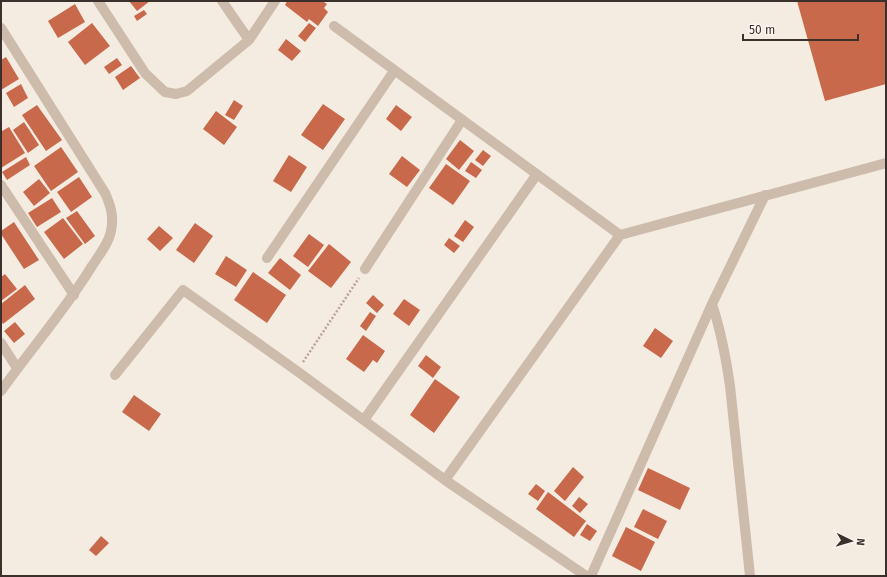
<svg xmlns="http://www.w3.org/2000/svg" width="887" height="577" viewBox="0 0 887 577" font-family="'Fira Sans',sans-serif">
	<style>
		.building { fill: #c8694b }
		.lines { fill: none; stroke-linecap: round; stroke-linejoin: round }
		.path { stroke: #b9a596; stroke-width: 2.5; stroke-dasharray: 2 2; stroke-linecap: butt }
		.minor { stroke: #cdbbac; stroke-width: 10 }
	</style>
	<rect width="100%" height="100%" fill="#f4ebe1"/>
	<!-- building -->
	<path class="building" d="M129,1H150L137,11Z
		M287,1H322L327,4L324,8L328,12L318,26L309,19L307,22L285,5Z
		M797,1H886V84L825,101Z
		M75,4L85,22L58,38L48,21Z
		M144,10L147,14L137,21L134,16Z
		M92,23L110,46L85,65L68,42Z
		M309,23L316,28L305,42L298,36Z
		M286,39L301,51L292,61L278,50Z
		M6,57L19,79L1,90V60Z
		M117,58L122,65L109,74L104,67Z
		M131,66L140,78L123,90L115,77Z
		M21,84L28,98L14,107L6,93Z
		M234,100L243,106L234,120L225,115Z
		M323,104L345,119L323,150L301,135Z
		M37,105L62,140L46,151L22,115Z
		M396,105L412,117L401,131L386,119Z
		M216,111L237,127L224,145L203,129Z
		M24,122L39,145L28,153L13,130Z
		M9,127L25,153L1,168V129L2,131Z
		M460,140L474,151L459,170L446,159Z
		M61,147L78,172L51,191L34,166Z
		M483,150L491,156L483,166L475,160Z
		M289,155L307,167L291,192L273,181Z
		M402,156L420,170L407,187L389,174Z
		M26,157L30,165L7,180L2,172Z
		M471,162L482,170L476,178L465,171Z
		M446,164L470,181L453,205L429,188Z
		M79,177L92,197L71,212L57,192Z
		M39,179L50,193L34,206L23,192Z
		M52,198L61,212L37,227L28,213Z
		M77,211L95,236L85,244L66,218Z
		M63,218L83,244L64,259L44,232Z
		M465,220L474,227L463,242L454,236Z
		M14,222L39,260L24,269L1,234V231Z
		M195,223L213,236L194,263L176,250Z
		M159,226L173,238L160,251L147,239Z
		M309,234L324,245L308,267L293,256Z
		M449,238L460,246L454,253L444,245Z
		M329,244L351,262L331,288L308,271Z
		M226,256L247,270L236,287L215,274Z
		M280,258L301,275L290,290L268,273Z
		M253,272L286,295L267,323L234,300Z
		M5,274L17,289L1,301V277Z
		M25,285L35,299L3,324L1,321V304Z
		M373,295L384,305L377,313L366,303Z
		M404,299L420,310L409,326L393,314Z
		M370,312L376,316L366,331L360,326Z
		M15,322L25,334L14,343L4,331Z
		M655,328L673,341L661,358L643,346Z
		M363,335L385,351L377,363L373,360L364,372L346,359Z
		M426,355L441,367L433,378L418,366Z
		M435,379L460,397L434,433L410,415Z
		M134,395L161,414L149,431L122,412Z
		M573,467L584,477L565,501L554,491Z
		M648,468L690,488L680,510L638,490Z
		M536,484L545,491L538,501L528,494Z
		M548,492L586,521L574,537L536,509Z
		M579,497L588,504L580,513L572,506Z
		M643,509L667,521L658,539L634,527Z
		M587,524L597,531L590,541L580,535Z
		M626,527L655,542L641,571L612,556Z
		M101,536L109,543L96,556L89,550Z"/>
	<g class="lines">
		<!-- path -->
		<path class="path" d="M303,362L359,278"/>
		<!-- minor -->
		<path class="minor" d="M98,1L145,73L165,92L176,94L187,91L249,40L275,1
			M222,1L249,40
			M334,26L620,235
			M1,28L105,193C111,206 114,217 111,231C109,243 99,255 92,266C65,310 31,349 1,391
			M1,185L74,295
			M267,258L394,71
			M365,269L462,120
			M712,304C721,331 726,358 730,386L750,576
			M1,343L17,368
			M115,375L183,290L297,371L445,480L586,576
			M364,420L537,174
			M445,480L620,235L886,163
			M591,576L712,304L765,195"/>
	</g>
	<!-- border -->
	<rect width="887" height="577" fill="none" stroke="#3b302b" stroke-width="4"/>
	<!-- north arrow -->
	<g transform="translate(851 541) rotate(95)" stroke="#fbf5ee" stroke-width="3" paint-order="stroke">
	<path d="M0-3L7 15L0 10L-7 15Z" fill="#3b302b"/>
	<text y="-6" font-size="11" font-weight="bold" text-anchor="middle" fill="#3b302b">N</text>
	</g>
	<!-- scale -->
	<path d="M743 34v6h115v-6" fill="none" stroke="#3b302b" stroke-width="2"/>
	<text x="749" y="34" font-size="12" fill="#3b302b" stroke="#fbf5ee" stroke-width="3" paint-order="stroke">50 m</text>
</svg>
